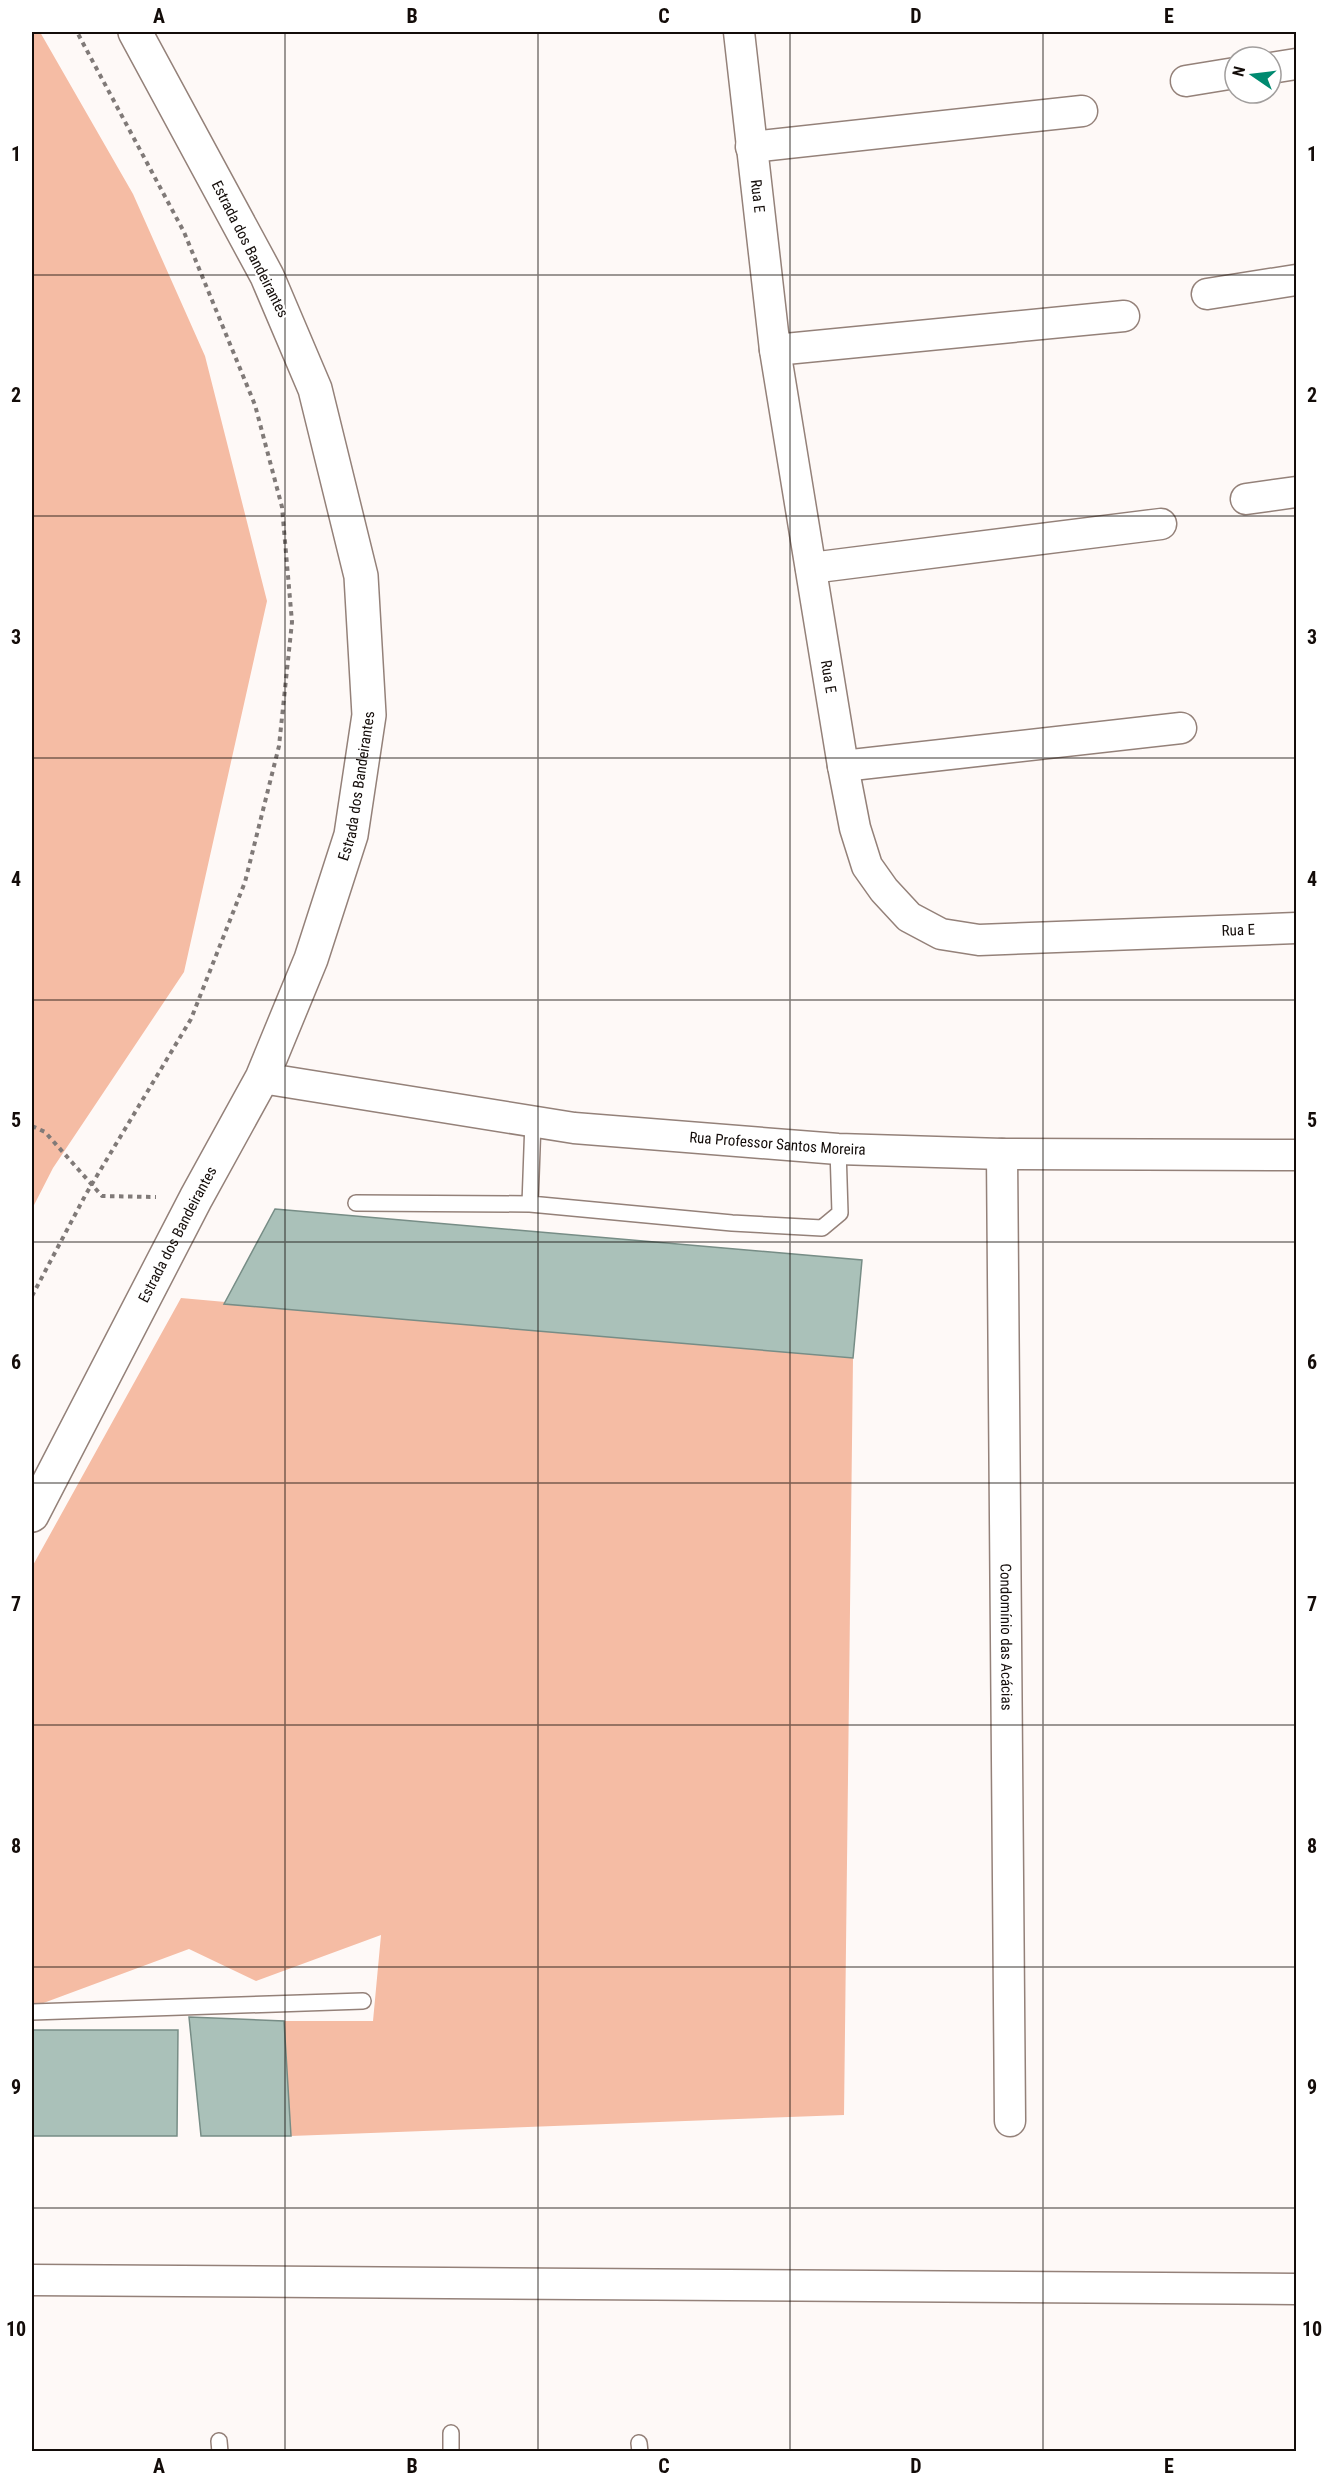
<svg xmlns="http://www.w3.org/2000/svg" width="1328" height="2483" viewBox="0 0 1328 2483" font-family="'Roboto Condensed',sans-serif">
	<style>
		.green { fill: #f5bca4 }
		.building { fill: #aac1b9; stroke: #778d86; stroke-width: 1.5 }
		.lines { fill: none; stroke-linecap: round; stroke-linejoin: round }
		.service-casing { stroke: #948179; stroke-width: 18 }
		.minor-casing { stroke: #948179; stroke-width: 33 }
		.secondary-casing { stroke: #948179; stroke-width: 36 }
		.path { stroke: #807a78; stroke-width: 4; stroke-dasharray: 4.5 4.5; stroke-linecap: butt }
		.service { stroke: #fff; stroke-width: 15 }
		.minor { stroke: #fff; stroke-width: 30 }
		.secondary { stroke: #fff; stroke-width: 33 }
		.grid { fill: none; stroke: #130c09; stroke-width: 1.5; stroke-opacity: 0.55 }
		.labels { text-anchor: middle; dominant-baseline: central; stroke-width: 4.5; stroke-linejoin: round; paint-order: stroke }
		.street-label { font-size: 15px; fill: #130c09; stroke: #fff }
		.neatline { fill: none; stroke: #130c09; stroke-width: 2 }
		.grid-label { font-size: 20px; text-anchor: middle; font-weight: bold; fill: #130c09 }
	</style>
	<rect width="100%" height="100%" fill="#fef9f7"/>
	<!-- green -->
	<path class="green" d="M32,32H40L133,194L205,356L267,601L184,972L53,1168L32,1209Z
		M181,1298L853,1358L844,2115L291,2136L284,2021H373L381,1935L256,1981L189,1949L38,2005H32V1567Z"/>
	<!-- building -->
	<path class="building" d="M275,1209L862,1260L853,1358L224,1304Z
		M189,2017L284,2021L291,2136H201Z
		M32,2030H178L177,2136H32Z"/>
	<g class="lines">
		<defs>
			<path id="service" d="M356,1203L530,1204L732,1223L822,1228L840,1213L838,1149
				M530,1204L533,1121
				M32,2012L363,2001
				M219,2441L220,2452
				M639,2443L640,2452
				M451,2452V2433"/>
			<g id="minor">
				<path id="s1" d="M739,32L775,350L843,766L855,828L867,866L884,890L909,917L941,934L979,940L1296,928"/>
				<path d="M1271,68L1296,64"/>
				<path d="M1186,81L1235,73"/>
				<path d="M751,147L1082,111"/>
				<path d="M1207,294L1296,280"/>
				<path d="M775,350L1124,316"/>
				<path d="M1246,499L1296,492"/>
				<path d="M811,568L1161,524"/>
				<path d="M843,766L1181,728"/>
				<path id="s2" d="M262,1078L574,1128L838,1149L1002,1154L1296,1155"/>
				<path id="s3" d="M1002,1154L1010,2121"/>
				<path d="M32,2280L1296,2289"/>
			</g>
			<g id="secondary">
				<path id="s4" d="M32,1515L196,1198L262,1078L311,959L351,835L369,715L361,576L315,389L267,276L135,32"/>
			</g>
		</defs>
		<!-- service casing -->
		<use href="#service" class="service-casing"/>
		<!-- minor casing -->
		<use href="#minor" class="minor-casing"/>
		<!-- secondary casing -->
		<use href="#secondary" class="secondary-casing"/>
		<!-- path -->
		<path class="path" d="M32,1126L45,1132L102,1196L156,1197
			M32,1296L86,1194L191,1019L245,882L279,746L292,622L282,507L255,405L184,232L77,32"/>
		<!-- service -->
		<use href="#service" class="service"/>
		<!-- minor -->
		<use href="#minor" class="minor"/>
		<!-- secondary -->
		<use href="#secondary" class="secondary"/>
	</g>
	<!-- grid -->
	<path class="grid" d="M285,32V2452M538,32V2452M790,32V2452M1043,32V2452M32,275H1296M32,516H1296M32,758H1296M32,1000H1296M32,1242H1296M32,1483H1296M32,1725H1296M32,1967H1296M32,2208H1296"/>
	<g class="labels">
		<!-- street labels -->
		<g class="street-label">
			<text stroke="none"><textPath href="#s1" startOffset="165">Rua E</textPath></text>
			<text transform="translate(250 249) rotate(63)">Estrada dos Bandeirantes</text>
			<text stroke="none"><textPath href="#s1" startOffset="651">Rua E</textPath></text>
			<text stroke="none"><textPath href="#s4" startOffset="802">Estrada dos Bandeirantes</textPath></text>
			<text stroke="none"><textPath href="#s1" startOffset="1245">Rua E</textPath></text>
			<text stroke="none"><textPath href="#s2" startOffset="520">Rua Professor Santos Moreira</textPath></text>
			<text stroke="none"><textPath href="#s4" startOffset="316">Estrada dos Bandeirantes</textPath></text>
			<text stroke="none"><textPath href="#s3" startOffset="483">Condomínio das Acácias</textPath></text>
		</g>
	</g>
	<!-- border -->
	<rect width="1328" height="2483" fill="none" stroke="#ffffff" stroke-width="66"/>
	<!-- north arrow -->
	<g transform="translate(1253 75) rotate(284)"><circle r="28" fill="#ffffff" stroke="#a19e9d" stroke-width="1.5"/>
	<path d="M0-4.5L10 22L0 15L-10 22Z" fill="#008a70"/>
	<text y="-9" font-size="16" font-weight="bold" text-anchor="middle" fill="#130c09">N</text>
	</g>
	<rect x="33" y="33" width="1262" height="2417" class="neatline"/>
	<g class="grid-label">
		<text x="159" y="23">A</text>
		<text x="412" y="23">B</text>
		<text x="664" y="23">C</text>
		<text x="916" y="23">D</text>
		<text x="1169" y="23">E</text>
		<text x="16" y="161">1</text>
		<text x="1312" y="161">1</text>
		<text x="16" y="402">2</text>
		<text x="1312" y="402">2</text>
		<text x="16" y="644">3</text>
		<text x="1312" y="644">3</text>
		<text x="16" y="886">4</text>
		<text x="1312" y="886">4</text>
		<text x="16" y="1127">5</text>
		<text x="1312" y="1127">5</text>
		<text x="16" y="1369">6</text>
		<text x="1312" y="1369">6</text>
		<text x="16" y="1611">7</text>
		<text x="1312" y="1611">7</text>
		<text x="16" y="1853">8</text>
		<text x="1312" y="1853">8</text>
		<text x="16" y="2094">9</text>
		<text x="1312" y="2094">9</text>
		<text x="16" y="2336">10</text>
		<text x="1312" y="2336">10</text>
		<text x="159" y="2473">A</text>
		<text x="412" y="2473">B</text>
		<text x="664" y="2473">C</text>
		<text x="916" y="2473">D</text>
		<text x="1169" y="2473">E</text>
	</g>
</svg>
